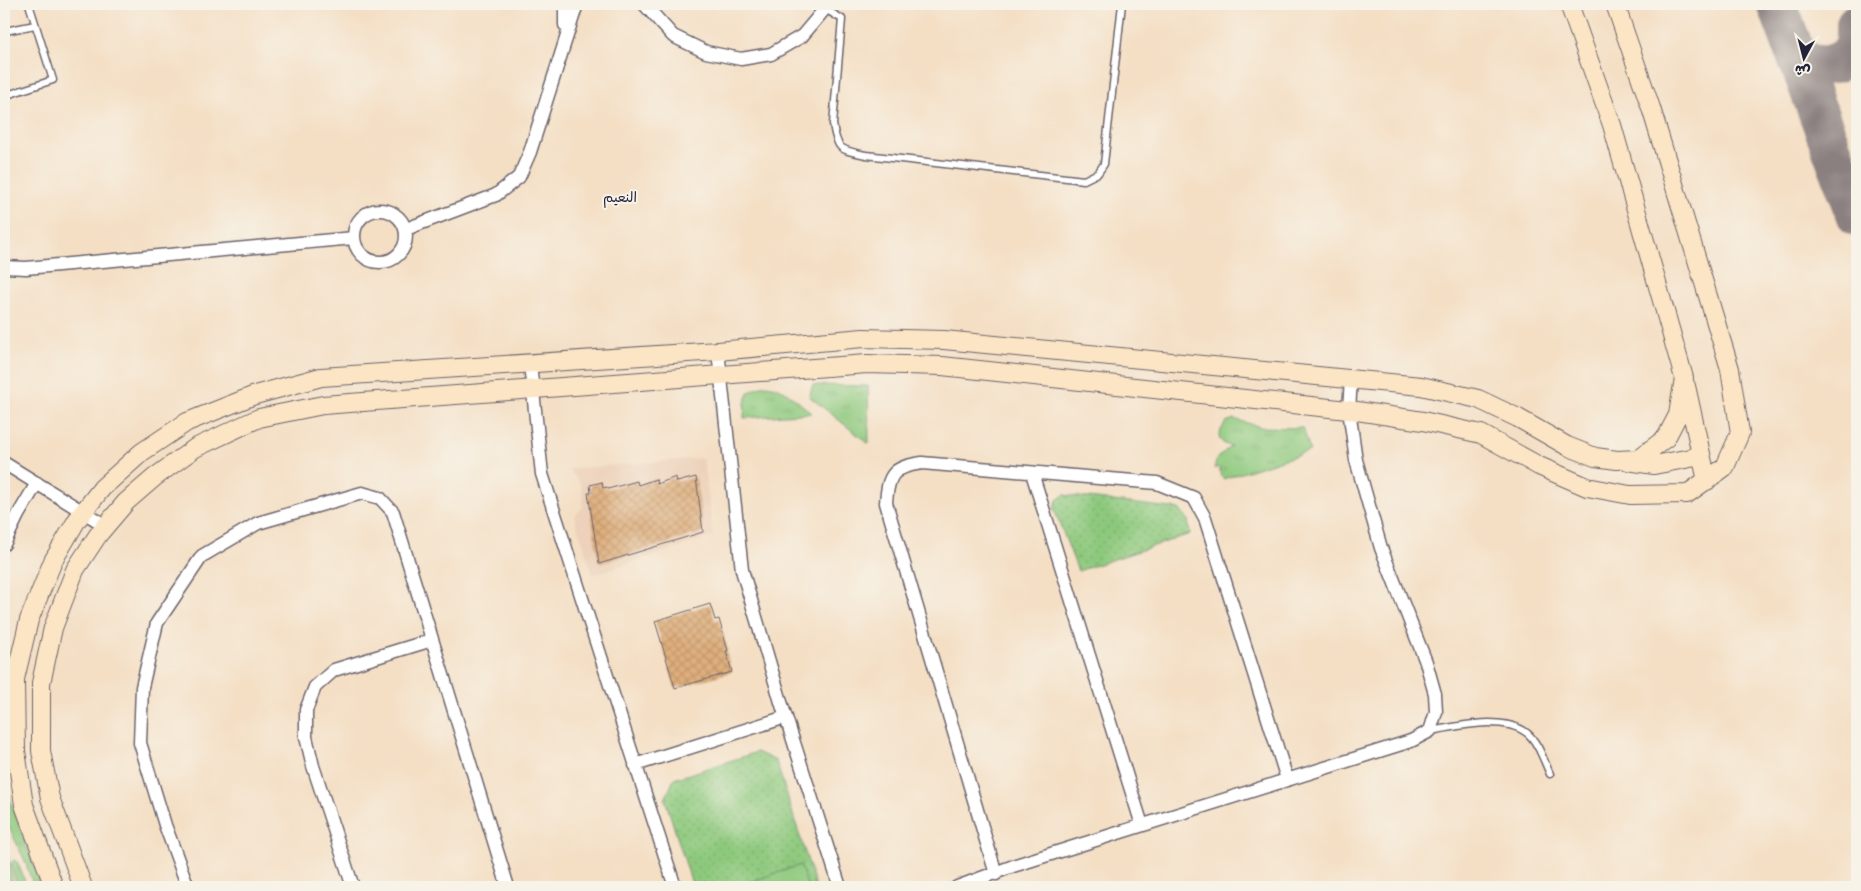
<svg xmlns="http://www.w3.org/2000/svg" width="1861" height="891" viewBox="0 0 1861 891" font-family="Delius,'Playpen Sans Arabic',sans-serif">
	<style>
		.built { fill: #edd1ba }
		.grass { fill: url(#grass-tufts); stroke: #58765c }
		.park { fill: url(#park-dots); stroke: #58765c }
		.pitch { fill: #8dc97d; stroke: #58765c }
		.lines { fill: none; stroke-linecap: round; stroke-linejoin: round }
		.taxiway { stroke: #8b8080; stroke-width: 40 }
		.building { fill: url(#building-cross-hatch) }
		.service-casing { stroke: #6c646b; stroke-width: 9 }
		.minor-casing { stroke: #6c646b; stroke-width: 15 }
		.secondary-casing { stroke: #6c646b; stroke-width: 20 }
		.service { stroke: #fff; stroke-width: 6 }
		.minor { stroke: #fff; stroke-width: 12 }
		.secondary { stroke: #fce5c4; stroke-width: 18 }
		.labels { text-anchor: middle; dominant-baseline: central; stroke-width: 4; stroke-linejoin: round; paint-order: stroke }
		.neighbourhood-label { font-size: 14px; fill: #22223b; stroke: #f7f3e8 }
	</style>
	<defs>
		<pattern id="grass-tufts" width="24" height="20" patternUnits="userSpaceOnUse" patternTransform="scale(1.25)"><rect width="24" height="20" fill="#8dc97d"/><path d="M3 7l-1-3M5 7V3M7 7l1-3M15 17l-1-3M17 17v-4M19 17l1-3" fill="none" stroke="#79ac6d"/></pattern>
		<pattern id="park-dots" width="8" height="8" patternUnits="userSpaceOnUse" patternTransform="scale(1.25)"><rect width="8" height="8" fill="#8dc97d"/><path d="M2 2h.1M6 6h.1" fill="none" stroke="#79ac6d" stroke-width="1.8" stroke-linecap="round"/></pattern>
		<pattern id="building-cross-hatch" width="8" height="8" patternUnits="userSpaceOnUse" patternTransform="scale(1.25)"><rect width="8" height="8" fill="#dfaf7d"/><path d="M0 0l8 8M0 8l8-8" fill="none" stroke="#bf966d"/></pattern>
	</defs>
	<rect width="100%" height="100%" fill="#f7f3e8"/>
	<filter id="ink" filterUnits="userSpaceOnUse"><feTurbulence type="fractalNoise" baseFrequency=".02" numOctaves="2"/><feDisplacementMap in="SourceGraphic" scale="10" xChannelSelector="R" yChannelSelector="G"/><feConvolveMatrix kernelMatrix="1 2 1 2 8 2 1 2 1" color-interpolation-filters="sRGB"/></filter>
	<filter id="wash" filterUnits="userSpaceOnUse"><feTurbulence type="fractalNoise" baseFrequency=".0096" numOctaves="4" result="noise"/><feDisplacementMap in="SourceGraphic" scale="20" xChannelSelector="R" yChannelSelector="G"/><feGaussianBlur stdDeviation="1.12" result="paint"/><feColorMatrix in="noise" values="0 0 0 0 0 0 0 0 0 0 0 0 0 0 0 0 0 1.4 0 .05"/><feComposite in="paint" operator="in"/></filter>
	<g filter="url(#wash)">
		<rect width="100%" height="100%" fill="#f4dfc5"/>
		<!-- built -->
		<path class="built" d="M703,458L713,536L593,575L574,516L582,508L583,499L582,490L580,483L569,469Z"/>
		<!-- grass -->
		<path class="grass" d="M764,385C784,385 797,402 812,413L744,418L745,403L749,392Z
			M813,385L868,386L869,444L810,397L811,390Z
			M1234,419L1261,427L1303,428L1310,451L1223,479L1218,467L1214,469L1217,458L1231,446L1224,444L1219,438L1221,430L1226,422Z
			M4,744L6,778L10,799L41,887H34L25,861L4,817Z
			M4,835L14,887H4Z
			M14,860L18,863L27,887H17L11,863Z"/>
		<!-- park -->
		<path class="park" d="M1064,495L1179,509L1188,520L1190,534L1078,571L1054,509L1057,500Z
			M757,752L776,761L816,887H693L665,799L674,779Z"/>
		<!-- pitch -->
		<path class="pitch" d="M800,865L808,887H735Z"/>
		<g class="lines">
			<!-- taxiway -->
			<path class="taxiway" d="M1777,4L1857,216
				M1793,48C1796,51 1798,55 1801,58C1816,71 1844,66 1853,48C1857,40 1856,32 1856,24"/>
		</g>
		<g id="blocks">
			<!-- building -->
			<path class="building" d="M676,477L677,482L696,477L703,532L599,564L588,493H591L590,485L602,482L603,488L607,487L608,489L637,481L638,485L656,479L657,484Z
				M710,604L715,620L719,619L728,651H726L732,672L675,688L655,621Z"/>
		</g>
	</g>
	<g filter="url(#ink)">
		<use href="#blocks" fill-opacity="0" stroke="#6c646b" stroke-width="1"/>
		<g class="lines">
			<defs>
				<path id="service" d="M825,9L842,19L833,124C837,151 841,150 866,155L1084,180L1098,173L1104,164L1122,4
					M5,31L35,25
					M4,96L53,80L29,4
					M1431,731C1457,726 1503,715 1527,733C1538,742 1544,761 1550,774"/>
				<path id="minor" d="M644,4L673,36L706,52L741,59L771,54L802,36L829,4
					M565,25V4
					M354 236a26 26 0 1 1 52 0a26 26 0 1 1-52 0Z
					M406,229L496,195L519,177L530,152L577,4
					M4,267L26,268L354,238
					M718,351L742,570L781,702L840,887
					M530,364L542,474L675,887
					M4,463L106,526
					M1032,473L1142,825
					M4,544L18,515L37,483
					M635,765L786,717
					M996,874L886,503C888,474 893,467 922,463L1157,483L1194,498L1205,518L1287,779
					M188,887L165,825L140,743L142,687L157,623L202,556L258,523L362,493L380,498L393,512L508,887
					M353,887L313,766L306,737V710L315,687L334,670L432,640
					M957,887L1016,865L1411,741L1430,731L1436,712L1435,694L1426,662L1381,548L1356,460L1349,410L1351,379"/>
				<path id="secondary" d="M1686,386L1707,481
					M1628,461L1654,465L1701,456
					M54,887L24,805L16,751L15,679L29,620L53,561L77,520L102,488L142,452L187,422L255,395L321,377L718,351L863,338L944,340L1421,386L1478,399L1518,418L1567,446L1595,457L1617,460L1638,459L1666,438L1678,415L1684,378L1612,125L1569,4
					M83,887L50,798L41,751V683L53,628L75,570L98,535L126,502L155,477L195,448L259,418L323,405L867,364L942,366L1357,411L1423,421L1481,434L1539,466L1587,487L1630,495L1687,494L1725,467L1740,433L1730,369L1651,108L1615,4"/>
			</defs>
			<!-- service casing -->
			<use href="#service" class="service-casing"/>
			<!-- minor casing -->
			<use href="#minor" class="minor-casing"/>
			<!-- secondary casing -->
			<use href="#secondary" class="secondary-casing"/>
			<!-- service -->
			<use href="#service" class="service"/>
			<!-- minor -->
			<use href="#minor" class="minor"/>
			<!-- secondary -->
			<use href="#secondary" class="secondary"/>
		</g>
	</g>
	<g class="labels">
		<!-- neighbourhood labels -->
		<g class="neighbourhood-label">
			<text x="620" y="197">النعيم</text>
		</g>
	</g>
	<!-- margin -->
	<rect width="1861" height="891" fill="none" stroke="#f7f3e8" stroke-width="20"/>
	<!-- north arrow -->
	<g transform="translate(1804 58) rotate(187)" stroke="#f7f3e8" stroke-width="4" paint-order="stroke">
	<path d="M0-4L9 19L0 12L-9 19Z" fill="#22223b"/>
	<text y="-8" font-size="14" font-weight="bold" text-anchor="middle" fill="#22223b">ش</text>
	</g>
</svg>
